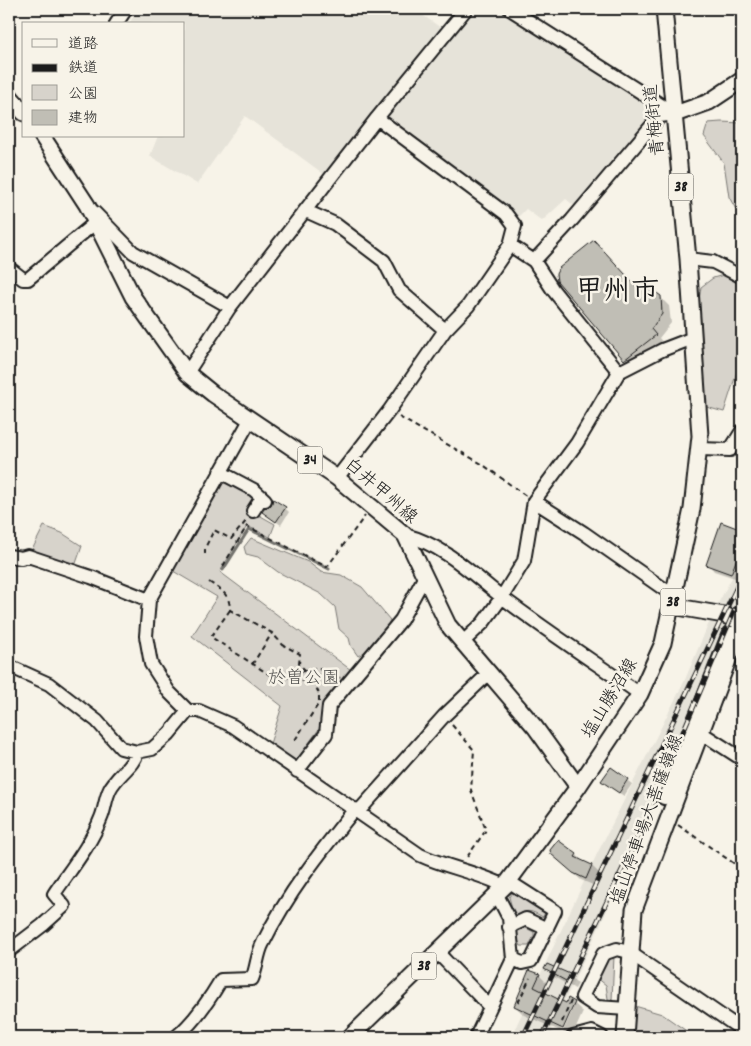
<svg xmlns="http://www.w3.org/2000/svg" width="751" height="1046" viewBox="0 0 751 1046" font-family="Dekko,'Klee One',sans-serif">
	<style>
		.built { fill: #e6e3d9 }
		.green { fill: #d7d3cb; stroke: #7a7874 }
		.shadow { fill: #0003 }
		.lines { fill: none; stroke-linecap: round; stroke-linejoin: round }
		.stream { stroke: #72716c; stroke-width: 3 }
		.building { fill: #c0beb5; stroke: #1c1c1c }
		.minor-casing { stroke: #1c1c1c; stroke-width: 16 }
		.major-casing { stroke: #1c1c1c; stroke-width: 19 }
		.path { stroke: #1c1c1c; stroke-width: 2; stroke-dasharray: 5 4; stroke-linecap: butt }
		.minor { stroke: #f7f3e8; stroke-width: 12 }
		.major { stroke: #f7f3e8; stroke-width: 15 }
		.rail-casing { stroke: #1c1c1c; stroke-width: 5 }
		.rail { stroke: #f7f3e8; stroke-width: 3; stroke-dasharray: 9; stroke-linecap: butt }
		.labels { text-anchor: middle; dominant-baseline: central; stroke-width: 5; stroke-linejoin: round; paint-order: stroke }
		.shield { fill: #f7f3e8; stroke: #5e5c59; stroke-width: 1 }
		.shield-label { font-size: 16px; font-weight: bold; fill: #1c1c1c }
		.street-label { font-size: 18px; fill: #1c1c1c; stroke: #f7f3e8 }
		.park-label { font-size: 18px; fill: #545351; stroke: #f7f3e8 }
		.town-label { font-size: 28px; font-weight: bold; fill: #1c1c1c; stroke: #f7f3e8 }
	</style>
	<rect width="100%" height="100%" fill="#f7f3e8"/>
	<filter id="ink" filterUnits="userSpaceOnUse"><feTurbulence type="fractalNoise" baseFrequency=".02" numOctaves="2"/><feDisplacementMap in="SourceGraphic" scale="10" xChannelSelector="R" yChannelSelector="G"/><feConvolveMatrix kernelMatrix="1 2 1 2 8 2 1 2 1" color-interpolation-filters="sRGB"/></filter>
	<g filter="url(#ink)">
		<!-- built -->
		<path class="built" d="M138,9H414L441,28L325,175L245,116L197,184L150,156L158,136H184V24H129Z
			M473,9H502L560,48L661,108L577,208L566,199L542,221L526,209L518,217L384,119Z
			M742,559V602L603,919L551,1030L555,1037H511L597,854L684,682L714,611Z"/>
		<!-- green -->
		<path class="green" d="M721,122L742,123V220L729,197L724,163L704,136L708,123Z
			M734,272L742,277V356L724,412L699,405L693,338L701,287L713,278Z
			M219,474L258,496L250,510L275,524L270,537L247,526L220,572L355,673L328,717L291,767L268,750L282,706L192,636L217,597L168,568Z
			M44,526L62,533L82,546L74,569L30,554Z
			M251,538L308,562L321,572L341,575L362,587L390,620C384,636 374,647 358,656L351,646L349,638L339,629L335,607L321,594L278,572L258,557L246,554L244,547Z
			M512,893L546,910L543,917C535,913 530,909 521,913L520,919H515L509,897Z
			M524,927L534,932V936L529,946H521L516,936V929Z
			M614,956L612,1000L608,999L606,985L597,978L607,957Z
			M628,1004L662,1014L695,1037H626Z"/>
		<!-- shadow -->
		<path class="shadow" d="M562,286L638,288L660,297L669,306L671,323L659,338L664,344L633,368Z
			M272,506L285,508L289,512L281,525L263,512Z
			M721,524L742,532V567L738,579L714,571L708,564Z
			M611,769L632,784L624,796L607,785Z
			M552,854H576L583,862L592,866L599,873L593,885L581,880Z
			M546,969L569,975L578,984L575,989L554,977Z
			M539,975L548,984L544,993L567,1005L574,1003L583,1012L572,1037L563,1032L573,1009H570L560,1031L524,1015L515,1006Z"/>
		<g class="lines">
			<!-- stream -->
			<path class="stream" d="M223,570L249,529L329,569"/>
		</g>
		<!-- building -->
		<path class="building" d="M594,240L637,287H648L661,296L662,314L651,329L656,335L624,360L557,281L556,274L559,268Z
			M273,499L286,507L276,522L262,512L265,508L271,505Z
			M721,522L742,530V545L731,574L706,565Z
			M611,767L628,779L619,793L601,781Z
			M558,840L577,854L575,857L592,865L586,879L573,873L551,854L550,850Z
			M547,964L570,974L566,981L544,969Z
			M529,970L540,974L534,987L566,1003L568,998L575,1002L563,1029L514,1006Z"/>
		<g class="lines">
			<defs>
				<path id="minor" d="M510,9L675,114
					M116,24L126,9
					M306,211L335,224L384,261L399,290L445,330
					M94,212L133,252L230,307
					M510,245L534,261L553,290L619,372
					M688,259L713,262L742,277
					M534,261L572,220L660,116L675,114
					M9,268L23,279H28L96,222
					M187,373L230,307L377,118L466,9
					M250,420L149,600L146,636L151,664L169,692L188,711H199L233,726L420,855C448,868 477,872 505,886
					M700,449L730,450L742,431
					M220,472L254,490L265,500
					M337,478L389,411L445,330L468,306L510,245L515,226L506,214L377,118
					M534,501L584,533L674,596
					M253,511L262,497
					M405,535C444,545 472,574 503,598C547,631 594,662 640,694
					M9,556L21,558L28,556L91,577L149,600
					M463,642L483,623L502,597L524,561L534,501L577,443L619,372L662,350L693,338
					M9,666L49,684L97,721L121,748L137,752L152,749L169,734L188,711
					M700,732L742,759
					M297,771L326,734L329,706L401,620L425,576
					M664,798L729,633H739
					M358,812L444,716L489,673
					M497,895L509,918L513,959L522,963L531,961L555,911L508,881
					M509,927L526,919L547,929
					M9,951L43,925L64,906L54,894C70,870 90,846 101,818C105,809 105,799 110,789C117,775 134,766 137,752
					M438,953L489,1006
					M627,1009L597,1007L582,997L603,954L617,949L629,952L742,1030
					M176,1037C195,1021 208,1002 221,980L252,979C257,968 257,954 263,943C287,894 321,851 355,809
					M476,1037L513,959
					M573,1037L592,1032L602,1037"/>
				<path id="major" d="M9,95L24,113
					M675,114L709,102L742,80
					M42,136L87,205L133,297L187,373L213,394L337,478L405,535L448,625L535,727L578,787
					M672,606L724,615L742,622
					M350,1037L505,886L578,787L640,694L663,643L692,509L700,436L688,259L664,9
					M625,1037L634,910L742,623"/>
			</defs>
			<!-- minor casing -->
			<use href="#minor" class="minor-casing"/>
			<!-- major casing -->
			<use href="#major" class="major-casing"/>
			<!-- path -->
			<path class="path" d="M399,417L482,464L526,496
				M205,554V548L214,530L231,539L247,520
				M223,566L247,526L327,567L365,516
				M209,582C221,590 230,594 230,610L272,633L283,645L300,654L299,664L305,670L319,669L340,678
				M230,610L211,637L270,675L293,678L305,670
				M252,665L272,633
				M293,678L301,681L313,680
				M452,725L474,750L471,790L486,830L465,860
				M295,740L319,703V694L313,680L323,671
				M678,825L742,869
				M518,1003L530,978
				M562,1022L571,1001"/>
			<!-- minor -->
			<use href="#minor" class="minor"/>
			<!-- major -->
			<use href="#major" class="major"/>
			<defs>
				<path id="rail" d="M523,1037L742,576
					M542,1037L644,824L735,609"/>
			</defs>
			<!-- rail casing -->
			<use href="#rail" class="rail-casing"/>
			<!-- rail -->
			<use href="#rail" class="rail"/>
		</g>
	</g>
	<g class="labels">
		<!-- shield labels -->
		<g class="shield">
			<rect x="668.5" y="173.5" width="25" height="27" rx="4"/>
			<rect x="297.5" y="446.5" width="25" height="27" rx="4"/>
			<rect x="660.5" y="588.5" width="25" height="27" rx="4"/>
			<rect x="411.5" y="952.5" width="25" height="27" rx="4"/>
		</g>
		<g class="shield-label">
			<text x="681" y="187">38</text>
			<text x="310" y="460">34</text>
			<text x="673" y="602">38</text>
			<text x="424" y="966">38</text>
		</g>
		<!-- street labels -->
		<g class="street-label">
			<text transform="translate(656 120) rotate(-96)">青梅街道</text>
			<text transform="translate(380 492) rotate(41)">白井甲州線</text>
			<text transform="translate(611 699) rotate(-59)">塩山勝沼線</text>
			<text transform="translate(648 820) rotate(-70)">塩山停車場大菩薩嶺線</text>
		</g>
		<!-- park labels -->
		<g class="park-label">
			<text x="304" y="679">於曽公園</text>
		</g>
		<!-- town labels -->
		<g class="town-label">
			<text x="617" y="294">甲州市</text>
		</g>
	</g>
	<!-- margin -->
	<rect width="751" height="1046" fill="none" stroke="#f7f3e8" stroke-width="30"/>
	<rect x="15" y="15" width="721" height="1016" fill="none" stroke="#1c1c1c" stroke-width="2" filter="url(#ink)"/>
	<!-- legend -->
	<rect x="22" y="22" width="162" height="115" fill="#f7f3e8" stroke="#9f9d96"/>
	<rect x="32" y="39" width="25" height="8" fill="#f7f3e8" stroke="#9f9d96"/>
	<text x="68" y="48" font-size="15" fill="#1c1c1c">道路</text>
	<rect x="32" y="64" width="25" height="8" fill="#1c1c1c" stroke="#9f9d96"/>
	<text x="68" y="72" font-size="15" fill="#1c1c1c">鉄道</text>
	<rect x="32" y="85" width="25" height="15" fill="#d7d3cb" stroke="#9f9d96"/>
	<text x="68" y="98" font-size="15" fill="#1c1c1c">公園</text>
	<rect x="32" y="110" width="25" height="15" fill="#c0beb5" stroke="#9f9d96"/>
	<text x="68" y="122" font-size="15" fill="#1c1c1c">建物</text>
</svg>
